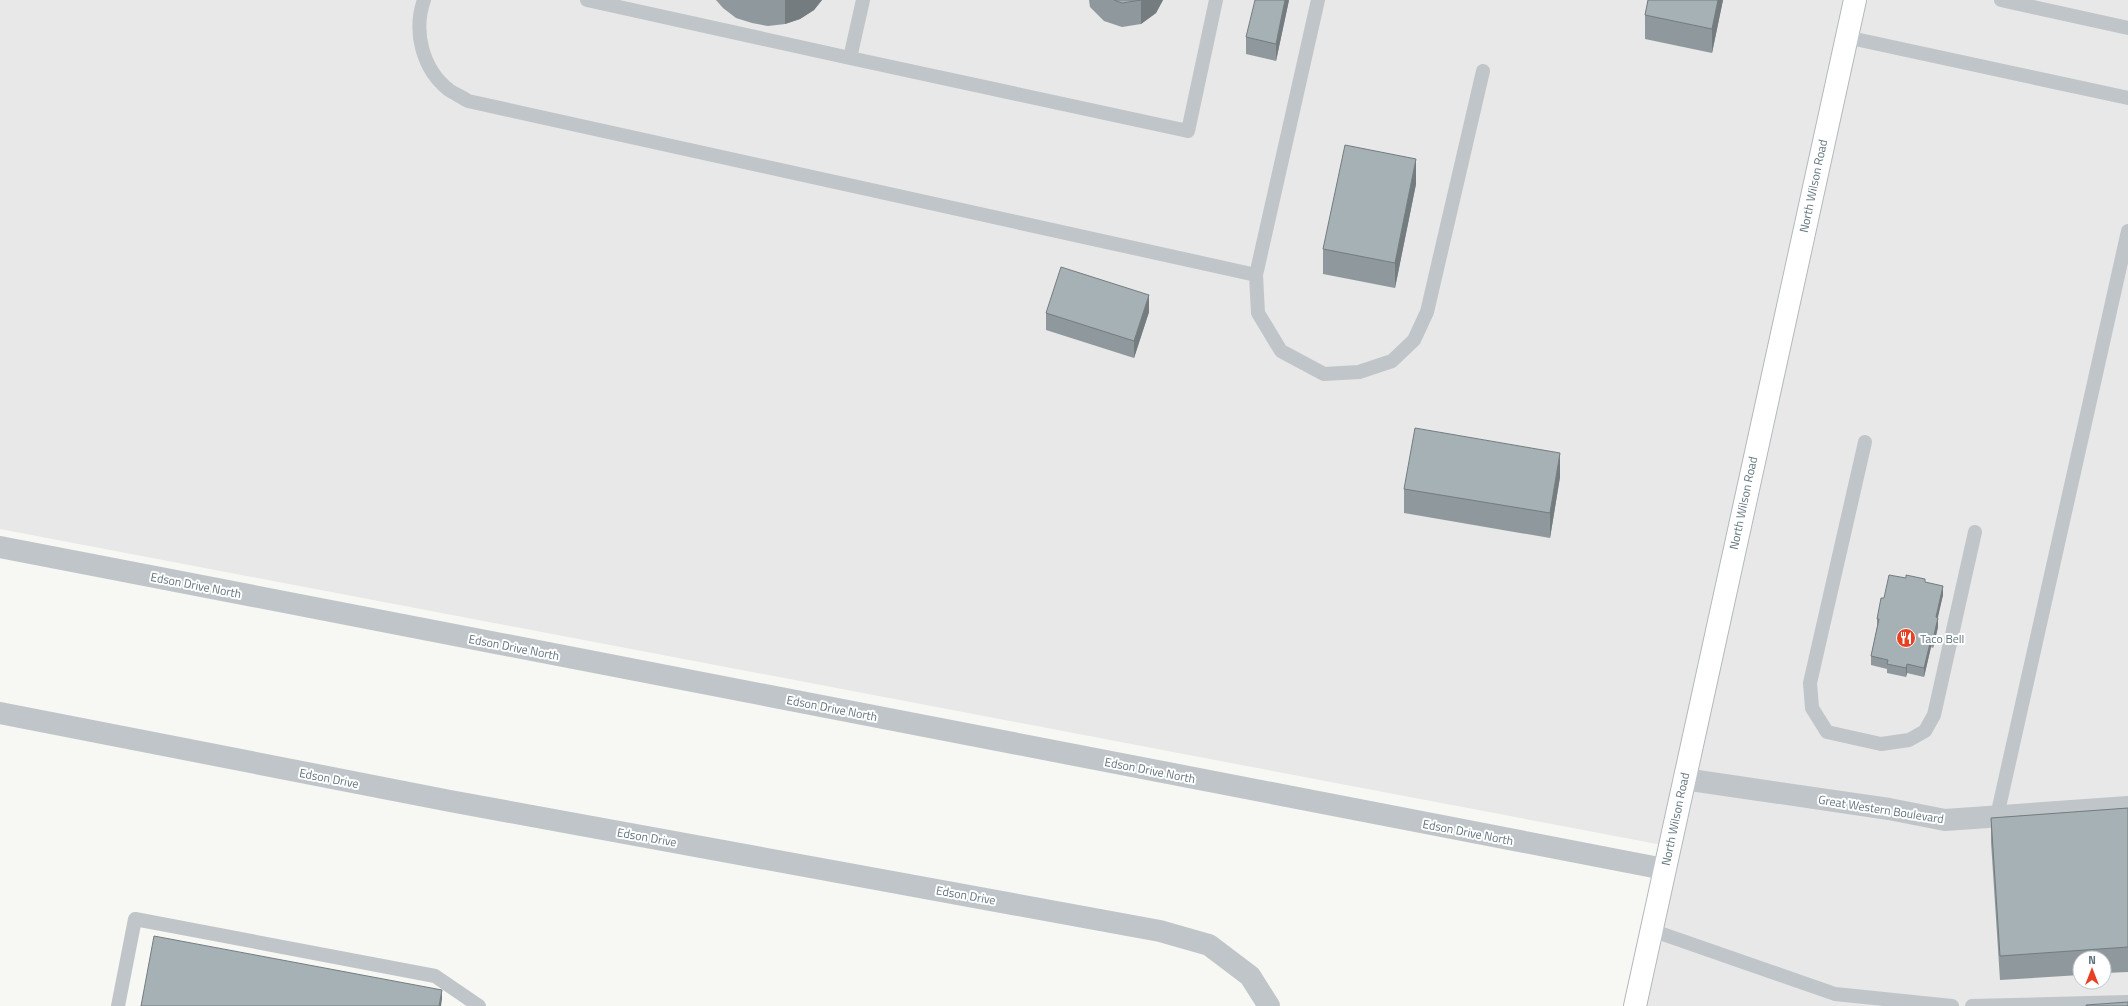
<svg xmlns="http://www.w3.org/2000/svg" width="2128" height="1006" viewBox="0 0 2128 1006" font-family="'Titillium Web',sans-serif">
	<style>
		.built { fill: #e7e8e7; fill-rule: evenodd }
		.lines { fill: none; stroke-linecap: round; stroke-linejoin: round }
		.secondary-casing { stroke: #b2b9bc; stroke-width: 24 }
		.lane { stroke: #bfc5c8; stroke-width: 14 }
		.street { stroke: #bfc5c8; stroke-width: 22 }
		.secondary { stroke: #fff; stroke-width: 22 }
		.wall { fill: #8f989c }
		.shaded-wall { fill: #747c7f }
		.building { fill: #a6b1b5; stroke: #747c7f }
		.labels { text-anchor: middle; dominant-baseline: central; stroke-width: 4; stroke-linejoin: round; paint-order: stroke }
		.street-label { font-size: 12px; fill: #61757f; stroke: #fff }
		.poi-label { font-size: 12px; fill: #61757f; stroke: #fff; text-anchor: start }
	</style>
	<rect width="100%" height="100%" fill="#f7f7f3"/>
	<!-- built -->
	<path class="built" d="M0,0H2128V1006H1641L1673,847L0,529ZM2080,958H2104V982H2080Z"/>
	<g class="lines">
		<defs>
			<path id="secondary" d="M1635,1006L1855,0"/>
		</defs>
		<!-- secondary casing -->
		<use href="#secondary" class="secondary-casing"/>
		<!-- lane -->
		<path class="lane" d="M424,0C413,31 422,69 449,90C455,94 462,97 468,101L1256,275
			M587,0L850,58L863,0
			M1318,0L1256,275L1258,313L1281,351L1324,374L1359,372L1392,361L1414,340L1427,312L1483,71
			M2001,0L2128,28
			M1846,37L2128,98
			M850,58L1188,131L1216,0
			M1865,442L1810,683L1812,708L1827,732L1881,744L1909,740L1925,731L1934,715L1975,532
			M1997,816L2128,231
			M1651,930L1835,994L1952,1006
			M118,1006L135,919L435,976L479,1006
			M1972,1006L2128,1002"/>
		<!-- street -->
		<path class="street" d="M0,547L1664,869
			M0,713L450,801L1160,931L1209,945L1250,976L1269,1006
			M1684,779L1889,809L1945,820L2128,807"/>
		<!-- secondary -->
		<use href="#secondary" class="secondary"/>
	</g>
	<!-- wall -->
	<path class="wall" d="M716,0H822L814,10L800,19L785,24L768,26L752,23L736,18L723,8Z
		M1089,0H1163L1156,13L1141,24L1122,27L1104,21L1090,7Z
		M1289,0L1276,61L1246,54V37Z
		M1648,0H1723L1712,53L1645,39V15Z
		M1416,184L1395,288L1323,274V249Z
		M1149,312L1134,358L1046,330V313Z
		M1560,477L1550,538L1404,513V489Z
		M1925,582L1943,595L1937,618L1938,627L1933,648L1931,647L1924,677L1907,673L1906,677L1887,673V669L1871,665V656L1877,627V619Z
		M2128,808V972L2104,973V958H2080V975L2000,980L1991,842V818Z"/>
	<!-- shaded-wall -->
	<path class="shaded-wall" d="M785,0H822L814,10L800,19L785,24Z
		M1141,0H1163L1156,13L1141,24Z
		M1285,0H1289L1276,61V44Z
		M1718,0H1723L1712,53V29Z
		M1416,159V184L1395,288V263Z
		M1149,295V312L1134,358V341Z
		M1560,453V477L1550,538V513Z
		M1943,586V595L1936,626V617Z
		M1938,618V627L1933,648V639Z
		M1931,639V647L1924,677V668Z
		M1907,664V673L1906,677V668Z
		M442,990V999L441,1006H439Z"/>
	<!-- building -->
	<path class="building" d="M1114,0H1141L1122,3Z
		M1255,0H1285L1276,44L1246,37Z
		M1648,0H1718L1712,29L1645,15Z
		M1345,145L1416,159L1395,263L1323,249Z
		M1061,267L1149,295L1134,341L1046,313Z
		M1415,428L1560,453L1550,513L1404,489Z
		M1889,575L1906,578V575L1925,579V582L1943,586L1936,617L1938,618L1933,639H1931L1924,668L1907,664L1906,668L1887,664L1888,660L1871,656L1879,619H1877L1881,598H1884Z
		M2128,808V947L2000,956L1991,818Z
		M154,936L442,990L439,1006H141Z
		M2128,1002V1006H2086V1005Z"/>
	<!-- icons -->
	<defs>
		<symbol id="restaurant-disc" viewBox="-11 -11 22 22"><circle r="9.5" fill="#e74023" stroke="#fff"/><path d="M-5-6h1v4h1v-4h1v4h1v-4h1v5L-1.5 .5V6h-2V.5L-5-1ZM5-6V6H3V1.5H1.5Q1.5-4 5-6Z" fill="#fff"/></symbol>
	</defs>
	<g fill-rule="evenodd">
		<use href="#restaurant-disc" x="1895" y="627" width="22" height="22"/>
	</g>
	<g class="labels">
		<!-- street labels -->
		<g class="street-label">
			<text transform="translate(1813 186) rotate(-78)">North Wilson Road</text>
			<text transform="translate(1743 503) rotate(-78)">North Wilson Road</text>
			<text transform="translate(196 585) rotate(11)">Edson Drive North</text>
			<text transform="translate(514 647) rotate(11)">Edson Drive North</text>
			<text transform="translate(832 708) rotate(11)">Edson Drive North</text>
			<text transform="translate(1150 770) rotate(11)">Edson Drive North</text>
			<text transform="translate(329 778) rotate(11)">Edson Drive</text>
			<text transform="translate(1881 809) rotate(9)">Great Western Boulevard</text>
			<text transform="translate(1675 819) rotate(-78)">North Wilson Road</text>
			<text transform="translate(1468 832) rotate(11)">Edson Drive North</text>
			<text transform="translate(647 837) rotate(10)">Edson Drive</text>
			<text transform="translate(966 895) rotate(10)">Edson Drive</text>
		</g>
		<!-- poi labels -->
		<g class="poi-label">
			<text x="1920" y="638">Taco Bell</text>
		</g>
	</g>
	<!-- north arrow -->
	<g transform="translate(2092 970)"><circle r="19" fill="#ffffff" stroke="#c0c8cc"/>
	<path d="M0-3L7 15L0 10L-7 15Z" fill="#e74023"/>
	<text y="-6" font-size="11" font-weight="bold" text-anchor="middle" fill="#61757f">N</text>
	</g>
</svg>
